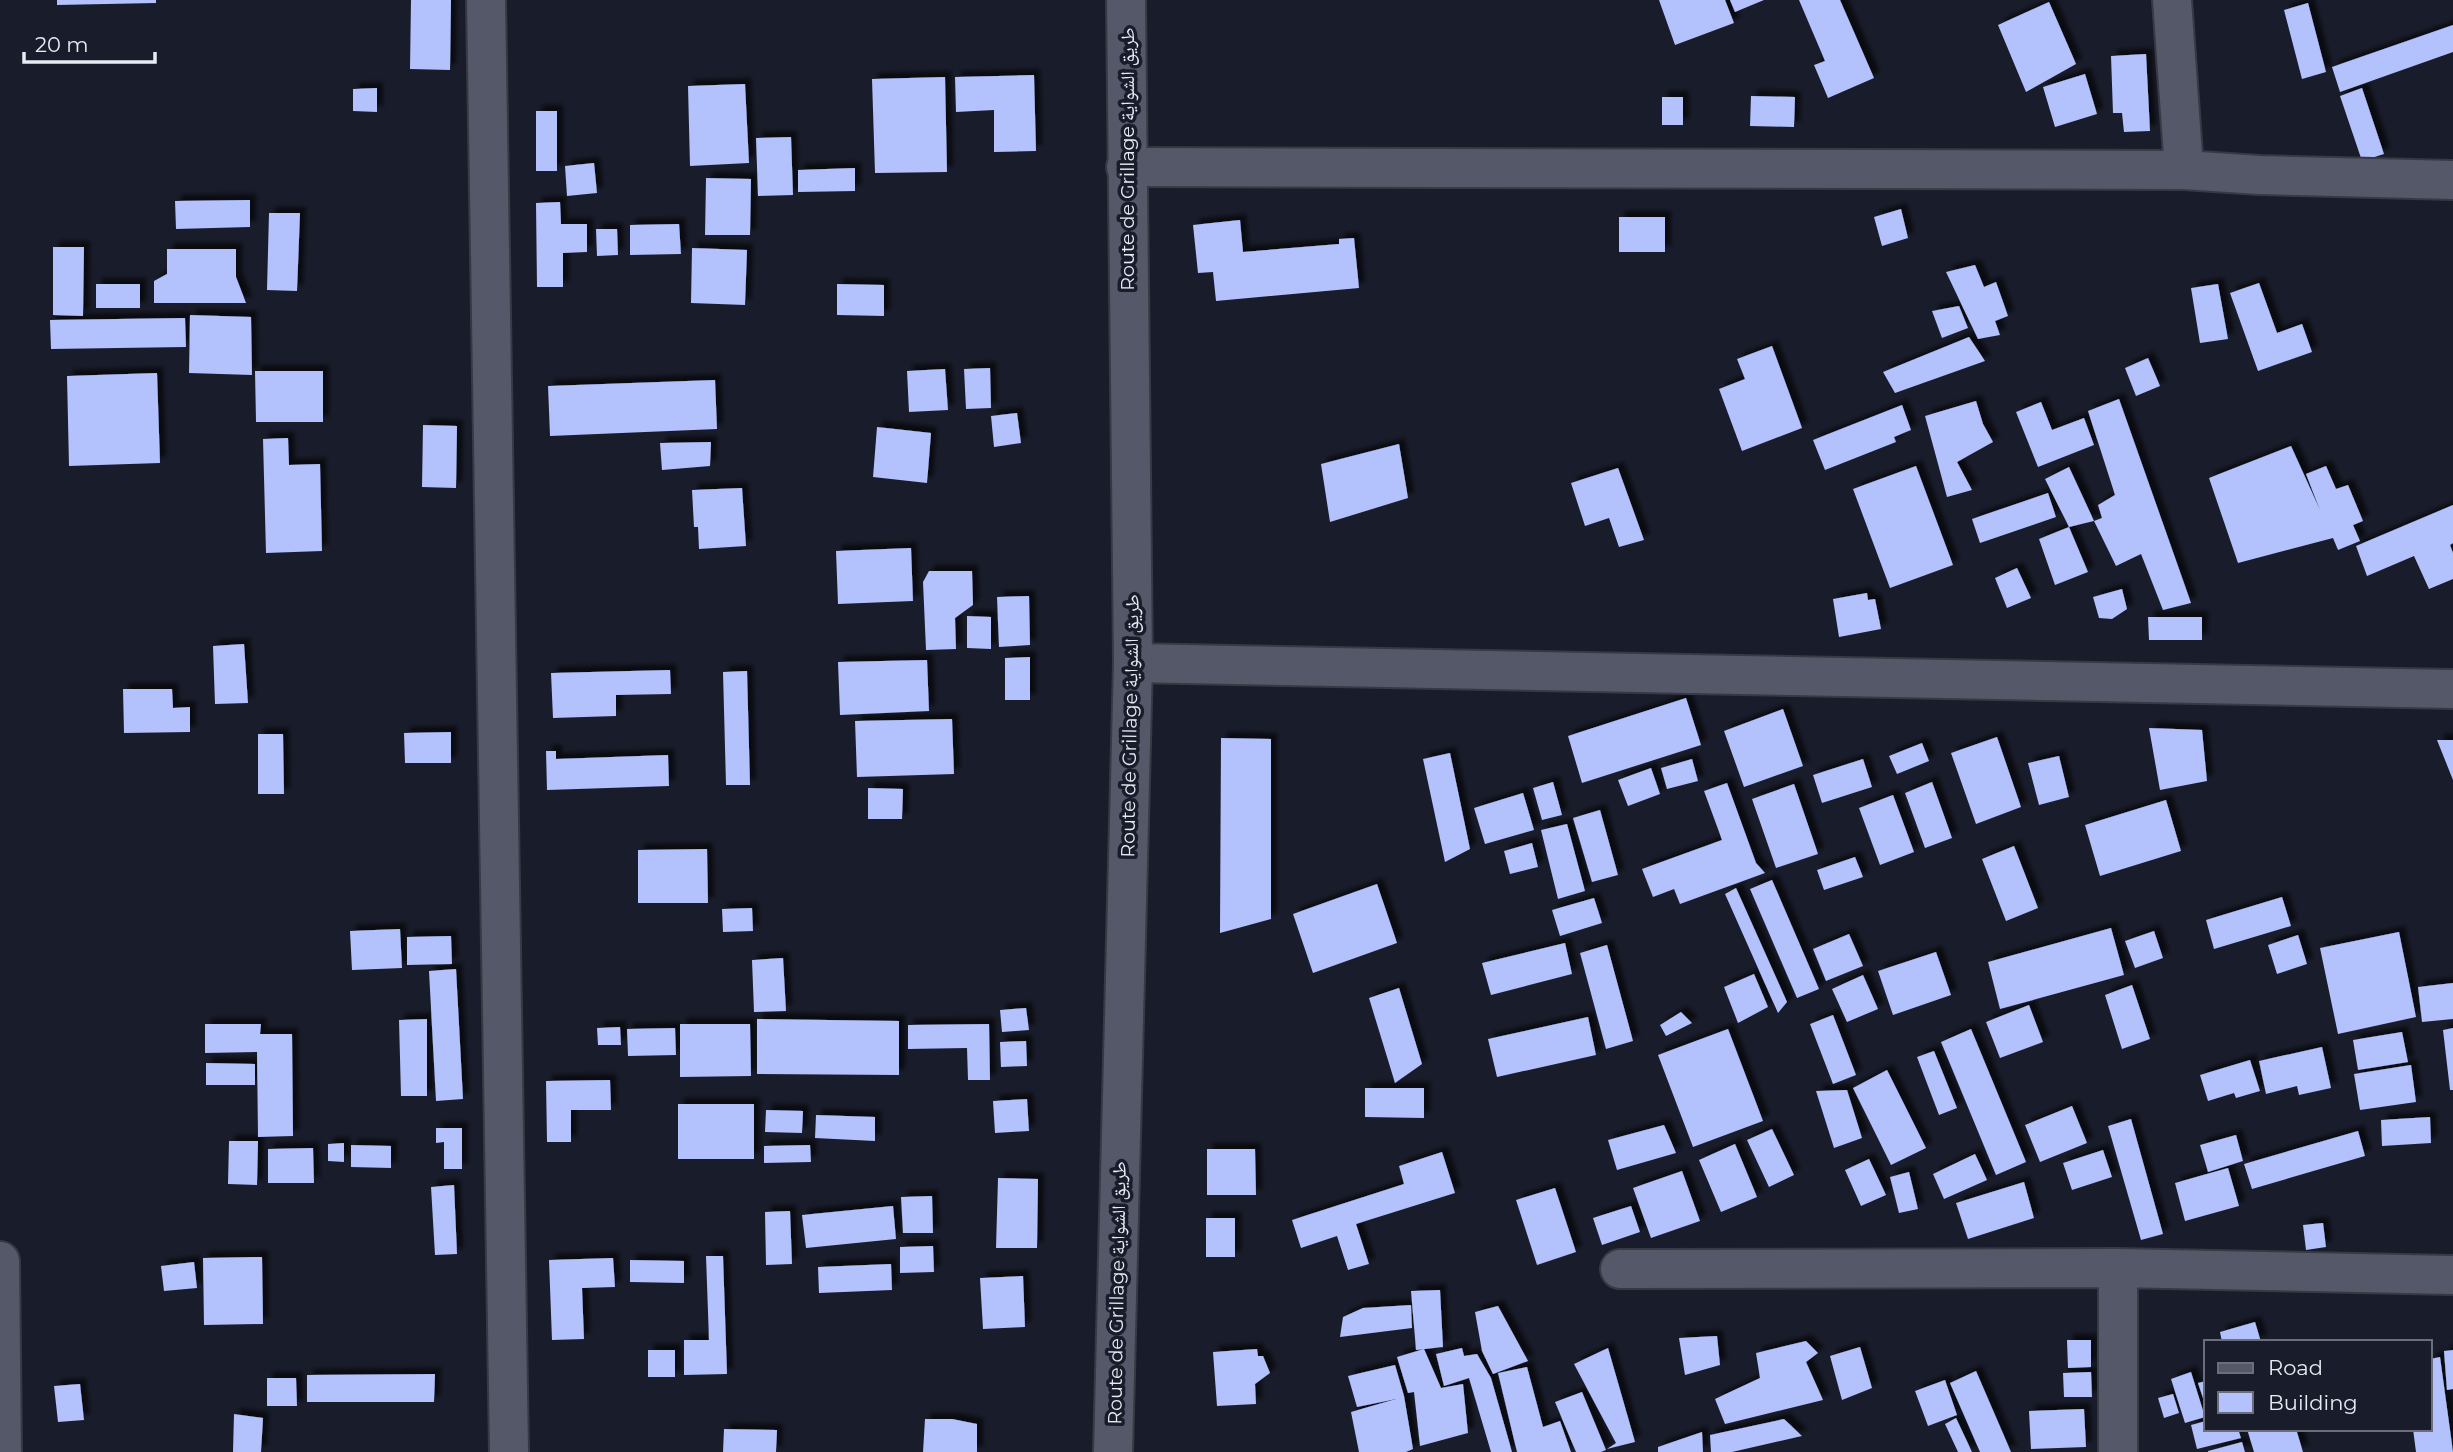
<svg xmlns="http://www.w3.org/2000/svg" width="2453" height="1452" viewBox="0 0 2453 1452" font-family="Montserrat,'Noto Naskh Arabic',sans-serif">
	<style>
		.building { fill: #b3c1fd; filter: url(#shadow) }
		.lines { fill: none; stroke-linecap: round; stroke-linejoin: round }
		.street-casing { stroke: #373944; stroke-width: 42 }
		.secondary-casing { stroke: #373944; stroke-width: 42 }
		.street { stroke: #545868; stroke-width: 38 }
		.secondary { stroke: #545868; stroke-width: 38 }
		.labels { text-anchor: middle; dominant-baseline: central; stroke-width: 7; stroke-linejoin: round; paint-order: stroke }
		.street-label { font-size: 19px; fill: #e8eaf4; stroke: #191c2a }
	</style>
	<defs>
		<filter id="shadow"><feDropShadow dx="6" dy="-6" stdDeviation="2" flood-color="#0009"/></filter>
	</defs>
	<rect width="100%" height="100%" fill="#191c2a"/>
	<!-- building -->
	<path class="building" d="M57,0H156V3L57,5Z
		M411,0H451L450,70L410,69Z
		M1659,0H1725L1734,23L1675,45Z
		M1730,0H1764L1735,12Z
		M1799,0H1840L1874,78L1828,98L1814,65L1825,61Z
		M2049,2L2076,64L2026,92L1998,25Z
		M2308,3L2326,72L2302,79L2284,10Z
		M2453,25V52L2340,92L2332,67Z
		M2146,54L2150,131L2124,132L2122,113H2113L2111,56Z
		M2085,74L2097,114L2055,127L2043,87Z
		M1034,75L1036,151L994,152V110L956,112L955,77Z
		M945,77L947,172L875,173L872,79Z
		M745,84L749,163L690,166L688,86Z
		M377,88V112L353,111V89Z
		M2362,88L2384,154L2362,161L2340,96Z
		M1751,96L1795,97L1794,127L1750,126Z
		M1662,97H1683V125H1662Z
		M536,111H557V171H536Z
		M791,137L793,195L758,196L756,138Z
		M594,163L597,193L567,196L565,166Z
		M855,168V191L798,192V170Z
		M706,178L751,179L750,235H705Z
		M250,200V227L176,229L175,201Z
		M560,202L561,224H587V252L563,253V287H537L536,203Z
		M1901,209L1908,238L1882,246L1874,217Z
		M269,213H300L297,291L267,290Z
		M1619,217H1665V252H1619Z
		M1240,220L1243,252L1339,244V239L1354,238L1359,288L1216,301L1213,272L1198,273L1193,225Z
		M679,224L681,254L630,255V225Z
		M596,229H617L618,255L597,256Z
		M53,247H84L83,316L53,315Z
		M692,248L747,250L745,305L691,303Z
		M167,249H236V277L246,303H154V281L167,274Z
		M1975,265L1984,287L1996,282L2008,316L1995,321L2000,335L1978,339L1946,272Z
		M2259,283L2277,333L2302,324L2312,352L2258,371L2230,293Z
		M96,284H140V308H96Z
		M837,284L884,285V316L837,315Z
		M2218,284L2228,339L2200,343L2191,288Z
		M1959,306L1968,328L1942,338L1932,311Z
		M190,315L251,317L252,375L189,373Z
		M185,318L186,347L51,349L50,320Z
		M1969,337L1985,361L1895,393L1883,372Z
		M1772,346L1802,428L1742,451L1719,389L1745,379L1737,359Z
		M2148,358L2160,386L2136,396L2125,368Z
		M990,368L991,408L966,409L964,369Z
		M945,369L948,410L909,412L907,371Z
		M255,371H323V422H256Z
		M157,373L160,463L69,466L67,376Z
		M715,380L717,429L550,436L548,386Z
		M2119,399L2191,603L2163,610L2141,554L2116,566L2094,521L2069,527L2045,479L2069,467L2094,521L2102,518L2098,505L2115,495L2088,411Z
		M1976,401L1983,424L1993,442L1957,462L1972,490L1947,497L1925,416Z
		M2041,402L2052,430L2084,418L2094,445L2038,467L2016,412Z
		M1902,405L1911,430L1894,437L1896,442L1825,470L1813,440Z
		M1017,413L1021,443L994,447L991,416Z
		M423,425L457,426L456,488L422,487Z
		M877,427L931,433L927,483L873,477Z
		M288,438L289,465L320,464L322,551L266,553L263,439Z
		M711,442L710,466L662,470L660,443Z
		M1399,444L1408,498L1330,522L1321,464Z
		M2291,446L2320,510L2306,474L2326,466L2336,489L2348,485L2363,521L2353,525L2360,541L2338,550L2333,538L2238,563L2209,478Z
		M1916,466L1953,565L1890,588L1853,489Z
		M1618,468L1644,540L1619,547L1609,518L1585,526L1571,483Z
		M742,488L746,546L699,549L698,527H694L692,490Z
		M2048,493L2056,517L1980,543L1972,519Z
		M2453,505V543L2450,545L2453,553V579L2429,589L2414,556L2367,576L2356,546Z
		M2069,527L2088,572L2055,585L2039,539Z
		M911,548L913,601L838,604L836,551Z
		M2017,568L2031,598L2007,608L1995,578Z
		M929,571H972L973,605L955,618L956,649L926,650L923,582Z
		M2122,589L2127,609L2112,619L2099,618L2093,597Z
		M1867,593L1868,600L1875,599L1881,629L1839,637L1833,599Z
		M1029,596L1030,645L999,647L997,597Z
		M967,616L991,617V649L967,648Z
		M2148,617H2202V640H2149Z
		M244,644L248,703L215,704L213,646Z
		M1030,657V700H1005V658Z
		M927,660L929,711L840,715L838,662Z
		M670,670L671,694L616,695V716L553,718L551,673Z
		M747,671L750,785H726L723,672Z
		M123,689H172L173,708L190,707V732L124,733Z
		M1686,698L1701,745L1582,783L1568,736Z
		M1783,709L1803,766L1744,787L1724,731Z
		M952,719L954,774L857,777L855,721Z
		M2149,728L2202,730L2207,781L2160,790Z
		M451,732V763H405L404,733Z
		M258,734H283L284,794H258Z
		M1997,737L2021,807L1976,824L1951,753Z
		M1221,738L1271,739V919L1220,933Z
		M2437,740H2453V780Z
		M1922,743L1929,761L1897,774L1889,756Z
		M546,751H556V759L668,755L669,786L547,790Z
		M1450,753L1470,849L1445,862L1423,759Z
		M2059,756L2069,797L2039,805L2028,763Z
		M1692,759L1698,781L1667,789L1661,768Z
		M1863,759L1872,787L1822,803L1813,775Z
		M1651,768L1660,794L1628,806L1618,780Z
		M1553,782L1562,815L1542,820L1533,788Z
		M1932,782L1952,838L1925,848L1905,793Z
		M1727,783L1756,863L1765,873L1680,904L1674,889L1653,897L1642,869L1722,840L1704,791Z
		M1794,784L1818,854L1776,868L1752,799Z
		M868,788L903,789L902,819H868Z
		M1523,793L1534,830L1485,844L1474,808Z
		M1893,795L1914,852L1880,865L1859,808Z
		M2166,800L2181,851L2100,876L2085,825Z
		M1600,810L1618,875L1592,882L1573,818Z
		M1567,824L1585,891L1558,899L1541,830Z
		M1532,843L1538,867L1510,874L1504,851Z
		M2014,846L2038,908L2006,921L1982,859Z
		M707,849L708,903H638V850Z
		M1855,857L1863,877L1824,890L1817,870Z
		M1772,880L1819,989L1797,998L1750,889Z
		M1377,884L1397,943L1313,973L1293,914Z
		M1736,888L1787,1002L1778,1013L1725,894Z
		M2282,897L2291,926L2214,949L2206,920Z
		M1594,898L1602,923L1560,936L1552,910Z
		M752,908L753,931L723,932L722,909Z
		M2111,928L2124,975L2000,1009L1988,962Z
		M400,929L402,968L352,970L350,931Z
		M2154,931L2163,958L2135,968L2125,941Z
		M2399,932L2416,1017L2338,1034L2320,948Z
		M1849,934L1863,966L1826,981L1813,949Z
		M2298,935L2307,964L2277,974L2268,945Z
		M451,936L452,964L407,965V937Z
		M1565,943L1572,974L1491,995L1482,963Z
		M1607,945L1633,1041L1606,1049L1580,953Z
		M1936,952L1951,995L1893,1015L1878,971Z
		M783,958L786,1011L754,1012L752,960Z
		M456,969L463,1099L436,1101L429,971Z
		M1754,974L1768,1007L1738,1023L1724,987Z
		M1863,975L1878,1009L1847,1022L1832,989Z
		M2453,983V1019L2422,1022L2418,987Z
		M2132,985L2150,1039L2122,1049L2105,995Z
		M1399,988L1422,1064L1395,1083L1369,998Z
		M2029,1005L2043,1042L2000,1058L1986,1022Z
		M1026,1008L1029,1030L1002,1032L1000,1010Z
		M1681,1012L1692,1023L1666,1036L1660,1025Z
		M1833,1015L1856,1075L1833,1084L1810,1024Z
		M1588,1017L1596,1055L1497,1077L1488,1039Z
		M427,1019V1096H401L399,1020Z
		M757,1019L899,1021V1075L757,1074Z
		M205,1024H261L260,1034H292L293,1136L258,1137L257,1052L205,1053Z
		M680,1024H750L751,1076L680,1077Z
		M989,1024L990,1080H968L967,1048L908,1049V1025Z
		M620,1027L621,1045H598L597,1028Z
		M675,1028L676,1055L628,1056L627,1029Z
		M2453,1028V1090H2450L2443,1030Z
		M1728,1029L1763,1121L1693,1147L1658,1055Z
		M1971,1029L2026,1162L1996,1175L1941,1042Z
		M2402,1032L2408,1062L2358,1070L2353,1040Z
		M1026,1041L1027,1066L1001,1067L1000,1042Z
		M2322,1047L2331,1088L2299,1095L2297,1086L2266,1094L2259,1061Z
		M1934,1051L1957,1108L1939,1115L1917,1057Z
		M2250,1060L2260,1091L2236,1098L2234,1093L2208,1101L2200,1075Z
		M206,1063L255,1064V1085H206Z
		M2411,1065L2416,1102L2360,1110L2354,1074Z
		M1887,1070L1926,1148L1891,1165L1853,1088Z
		M610,1080L611,1110H571V1142H547L546,1081Z
		M1365,1088H1424V1118L1365,1117Z
		M1847,1090L1862,1138L1834,1148L1816,1091Z
		M1027,1099L1029,1131L995,1133L993,1101Z
		M678,1104H754V1159H678Z
		M2072,1106L2087,1143L2040,1162L2025,1125Z
		M766,1110L803,1111L802,1133L765,1132Z
		M816,1115L875,1117V1141L815,1138Z
		M2430,1117L2431,1143L2382,1146L2381,1120Z
		M2131,1119L2163,1234L2141,1240L2108,1126Z
		M1664,1125L1676,1153L1617,1170L1608,1140Z
		M436,1128H462V1169H444V1142L436,1143Z
		M1772,1129L1794,1175L1769,1187L1747,1140Z
		M2358,1131L2365,1156L2252,1189L2244,1164Z
		M2236,1135L2243,1161L2208,1172L2200,1145Z
		M229,1141H258L257,1185L228,1184Z
		M344,1143V1162L328,1161V1144Z
		M1735,1144L1757,1197L1721,1212L1699,1160Z
		M351,1145L391,1146V1168L351,1167Z
		M810,1145L811,1162L764,1163V1146Z
		M313,1148L314,1183H268V1149Z
		M1207,1149H1255L1256,1195H1207Z
		M2103,1150L2112,1177L2072,1190L2063,1163Z
		M1442,1152L1455,1193L1356,1224L1369,1264L1348,1270L1337,1236L1301,1248L1292,1220L1404,1184L1399,1166Z
		M1975,1154L1987,1180L1944,1199L1933,1174Z
		M1869,1159L1886,1195L1861,1206L1845,1170Z
		M2228,1168L2239,1206L2185,1221L2175,1183Z
		M1682,1171L1700,1221L1651,1238L1633,1188Z
		M1909,1172L1918,1209L1899,1213L1890,1177Z
		M998,1178L1038,1179L1037,1248H996Z
		M2024,1182L2034,1218L1968,1239L1956,1203Z
		M454,1185L457,1254L435,1255L431,1187Z
		M1555,1188L1576,1252L1537,1265L1516,1200Z
		M932,1196L933,1233H903L901,1197Z
		M893,1206L896,1239L806,1248L802,1215Z
		M1631,1206L1640,1232L1602,1245L1593,1218Z
		M790,1211L792,1264L766,1265L765,1212Z
		M1206,1218H1235V1257H1206Z
		M2323,1223L2326,1247L2306,1250L2303,1225Z
		M933,1246L934,1272L900,1273V1247Z
		M706,1256H723L727,1374L684,1375V1340H709Z
		M262,1257L263,1324L204,1325L203,1258Z
		M613,1258L615,1287L582,1288L584,1339L552,1340L549,1260Z
		M630,1260L684,1261V1283L630,1282Z
		M194,1262L197,1288L164,1291L161,1266Z
		M891,1264L892,1290L819,1293L818,1267Z
		M1023,1276L1025,1327L983,1329L980,1278Z
		M1440,1290L1443,1347L1416,1350L1411,1291Z
		M1411,1305L1412,1328L1340,1337L1343,1317L1363,1308Z
		M1498,1306L1528,1361L1493,1374L1482,1351L1475,1312Z
		M2255,1322L2261,1342H2222L2220,1332Z
		M1717,1336L1720,1365L1685,1375L1679,1338Z
		M2067,1340H2091V1367L2068,1368Z
		M1806,1341L1818,1353L1806,1362L1823,1400L1725,1424L1715,1399L1760,1378L1756,1353Z
		M1860,1347L1872,1388L1842,1400L1830,1356Z
		M1462,1348L1464,1356L1477,1354L1491,1378L1512,1452H1491L1469,1378L1444,1386L1436,1354Z
		M1608,1348L1635,1442L1607,1449L1616,1443L1574,1364Z
		M1257,1349L1258,1356H1263L1270,1373L1255,1384L1256,1404L1217,1406L1213,1352Z
		M1424,1349L1441,1388L1463,1384L1468,1433L1420,1446L1414,1392L1408,1393L1397,1357Z
		M648,1350H675V1377H648Z
		M2453,1350V1389L2447,1390L2444,1351Z
		M2440,1357L2453,1452H2416L2413,1429H2430V1359Z
		M1395,1365L1404,1396L1413,1449L1406,1452H1359L1351,1412L1396,1399L1357,1407L1348,1376Z
		M1527,1367L1543,1427L1560,1421L1571,1452H1517L1498,1373Z
		M1976,1371L2011,1452H1980L1950,1383Z
		M2091,1372L2092,1397H2064L2063,1373Z
		M2191,1372L2205,1417L2185,1423L2171,1379Z
		M435,1374L434,1402H307V1375Z
		M267,1378H296L297,1406H267Z
		M1945,1380L1957,1415L1928,1426L1915,1391Z
		M2206,1381V1407L2198,1383Z
		M80,1384L84,1420L58,1422L54,1386Z
		M1582,1392L1606,1450L1601,1452H1576L1555,1402Z
		M2173,1394L2179,1413L2164,1418L2158,1398Z
		M2084,1409L2086,1447L2031,1449L2029,1411Z
		M234,1414L263,1418L261,1452H233Z
		M1956,1418L1972,1452H1958L1945,1424Z
		M925,1419H952L977,1424V1452H923Z
		M1784,1419L1802,1436L1732,1452H1711L1710,1435Z
		M2206,1421V1429H2238L2241,1438L2197,1449L2191,1425Z
		M724,1429L777,1430L776,1452H723Z
		M2247,1429H2296L2303,1452H2254Z
		M1702,1432L1703,1452H1658V1447Z
		M2242,1442L2245,1452H2208V1451Z"/>
	<g class="lines">
		<defs>
			<path id="street" d="M486,0L509,1452
				M2172,0L2184,170
				M1126,167L2184,170L2259,175L2453,180
				M1133,663L2453,689
				M0,1261L2,1452
				M2118,1268V1452
				M1620,1269L2118,1268L2453,1275"/>
			<path id="secondary" d="M1113,1452L1133,663L1126,0"/>
		</defs>
		<!-- street casing -->
		<use href="#street" class="street-casing"/>
		<!-- secondary casing -->
		<use href="#secondary" class="secondary-casing"/>
		<!-- street -->
		<use href="#street" class="street"/>
		<!-- secondary -->
		<use href="#secondary" class="secondary"/>
	</g>
	<g class="labels">
		<!-- street labels -->
		<g class="street-label">
			<text transform="translate(1127 159) rotate(-90)">Route de Grillage طريق الشواية</text>
			<text transform="translate(1130 726) rotate(-89)">Route de Grillage طريق الشواية</text>
			<text transform="translate(1117 1293) rotate(-89)">Route de Grillage طريق الشواية</text>
		</g>
	</g>
	<!-- legend -->
	<rect x="2204" y="1340" width="228" height="91" fill="#191c2a" stroke="#6c6e7b" stroke-width="2"/>
	<rect x="2218" y="1363" width="35" height="10" fill="#545868" stroke="#6c6e7b" stroke-width="2"/>
	<text x="2268" y="1375" font-size="21" fill="#e8eaf4">Road</text>
	<rect x="2218" y="1392" width="35" height="21" fill="#b3c1fd" stroke="#6c6e7b" stroke-width="2"/>
	<text x="2268" y="1410" font-size="21" fill="#e8eaf4">Building</text>
	<!-- scale -->
	<path d="M24 52v10h131v-10" fill="none" stroke="#e8eaf4" stroke-width="3.5"/>
	<text x="35" y="52" font-size="21" fill="#e8eaf4" stroke="#191c2a" stroke-width="5" paint-order="stroke">20 m</text>
</svg>
